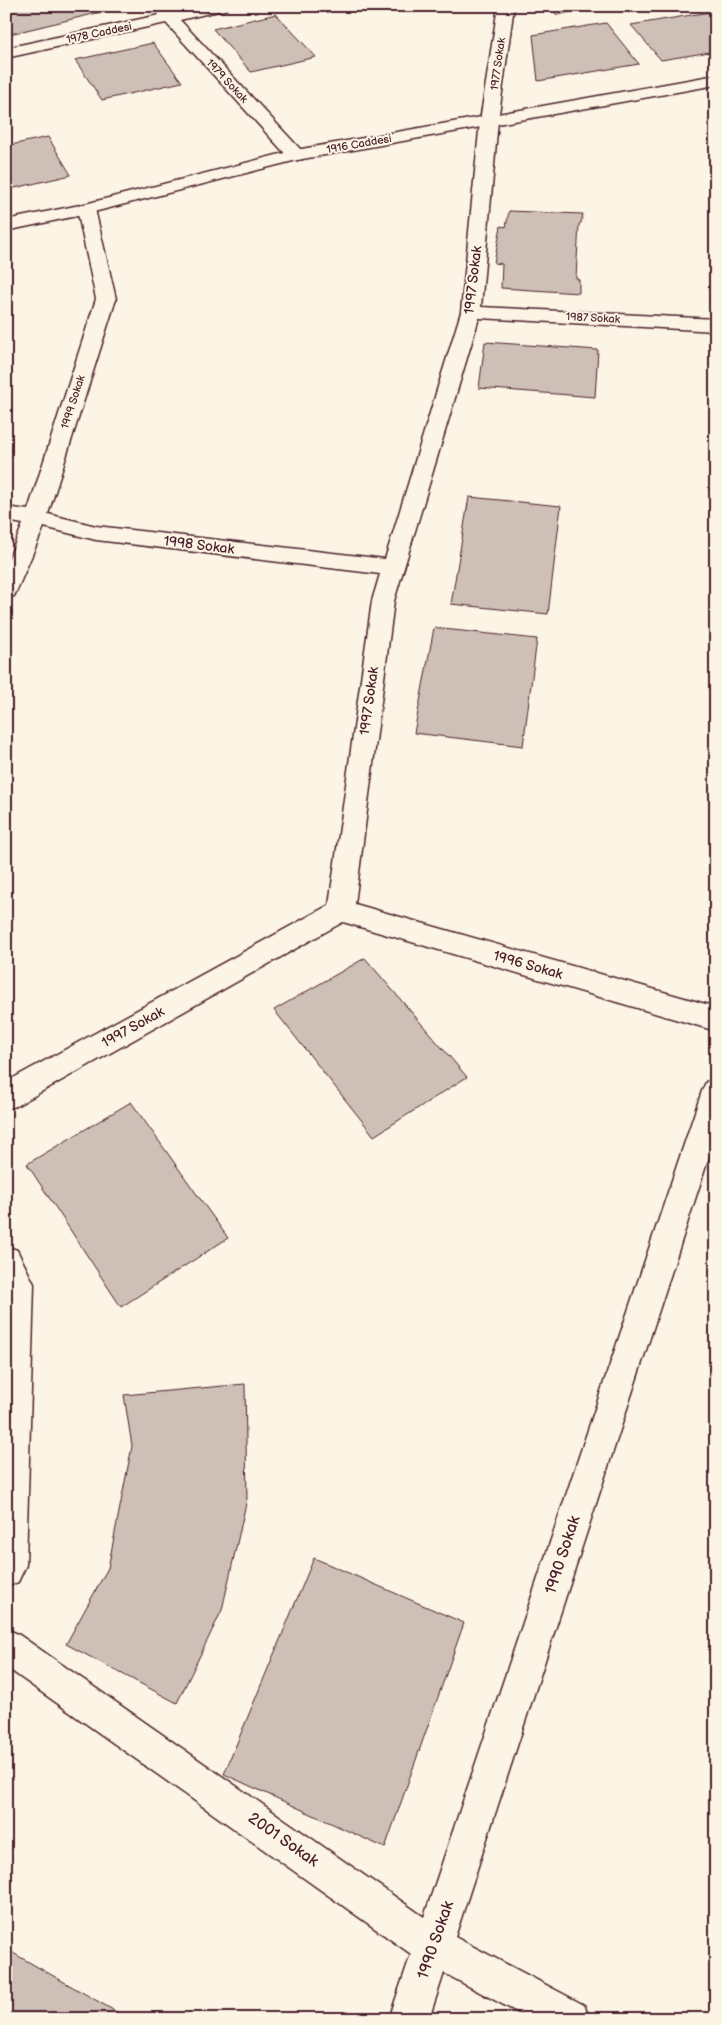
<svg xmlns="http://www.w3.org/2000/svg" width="722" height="2025" viewBox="0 0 722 2025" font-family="'Balsamiq Sans',sans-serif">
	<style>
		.building { fill: #cfc0b7; stroke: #4a1f2b }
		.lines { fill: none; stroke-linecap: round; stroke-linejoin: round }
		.minor-casing { stroke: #4a1f2b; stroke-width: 3 }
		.tertiary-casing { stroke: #4a1f2b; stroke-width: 3 }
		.minor { fill: #fcf5e5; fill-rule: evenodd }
		.tertiary { fill: #fcf5e5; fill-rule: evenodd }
		.labels { text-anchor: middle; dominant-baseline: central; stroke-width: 4; stroke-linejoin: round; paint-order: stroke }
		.far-street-label { font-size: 11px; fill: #4a1f2b; stroke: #fcf5e5 }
		.street-label { font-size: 14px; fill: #4a1f2b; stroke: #fcf5e5 }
		.near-street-label { font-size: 16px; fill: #4a1f2b; stroke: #fcf5e5 }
	</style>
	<rect width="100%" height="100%" fill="#fcf5e5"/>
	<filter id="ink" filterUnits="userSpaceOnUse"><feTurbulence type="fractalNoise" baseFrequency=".02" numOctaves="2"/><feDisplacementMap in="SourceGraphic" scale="10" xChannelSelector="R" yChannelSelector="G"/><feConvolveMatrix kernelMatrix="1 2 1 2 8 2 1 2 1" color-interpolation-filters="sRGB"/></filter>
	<g filter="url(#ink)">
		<!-- building -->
		<path class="building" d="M6,6H126L6,35Z
			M548,6H605L557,15Z
			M716,11V51L661,60L631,25Z
			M276,14L316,57L251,72L213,29Z
			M606,23L639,64L538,81L533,35Z
			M153,43L182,82L102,100L75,60Z
			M48,137L71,175L6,190V146Z
			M509,211L583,214L581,223L579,224L576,278L579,280V293L501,288L502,264L494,263L501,226L506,227Z
			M485,342L598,350L595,397L479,388Z
			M469,497L561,506L548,614L451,604Z
			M434,628L537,639L523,746L414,733Z
			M365,958L467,1077L374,1136L274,1010Z
			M131,1102L228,1238L121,1307L27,1164Z
			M245,1384L247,1499L222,1610L177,1703L66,1644L108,1568L132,1446L124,1395Z
			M314,1558L464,1623L385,1848L224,1774Z
			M6,1949L129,2019H6Z"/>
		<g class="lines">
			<defs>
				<path id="minor" d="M168,6L173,12L198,6H229L227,9L180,20L302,151L305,155L302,159L296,160L290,159L166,23L6,58V48L159,15L153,6Z
					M498,6H514L498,121L481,307L716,319V331L479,318L394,601L355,904L716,1007V1031L343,922L16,1106L6,1109V1082L329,905L372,601L380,574L96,540L44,527L17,590L14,596L6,598V565L23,524L6,521V507L28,510L96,299L77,209L80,205L86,204L92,205L95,209L116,299L48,514L96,526L385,559L461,312L480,121Z
					M716,1079V1135L455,1937L584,2005L590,2019H530L444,1973L429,2019H389L411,1954L6,1667V1629L18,1634L424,1917L702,1091L706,1082Z
					M6,1246L17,1250L34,1284L26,1565L18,1582L6,1587Z"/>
				<path id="tertiary" d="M716,75V85L297,160L86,214L6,231V220L85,204L296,150Z"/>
			</defs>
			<!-- minor casing -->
			<use href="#minor" class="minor-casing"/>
			<!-- tertiary casing -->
			<use href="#tertiary" class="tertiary-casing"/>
			<!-- minor -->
			<use href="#minor" class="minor"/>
			<!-- tertiary -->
			<use href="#tertiary" class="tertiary"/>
		</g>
	</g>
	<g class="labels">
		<!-- far-street labels -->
		<g class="far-street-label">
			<text transform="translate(99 33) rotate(-12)">1978 Caddesi</text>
			<text transform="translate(498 64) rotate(-82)">1977 Sokak</text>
			<text transform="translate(227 81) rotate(47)">1979 Sokak</text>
			<text transform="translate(359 144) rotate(-10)">1916 Caddesi</text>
			<text transform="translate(593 318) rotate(3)">1987 Sokak</text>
			<text transform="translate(73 402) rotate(-72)">1999 Sokak</text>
		</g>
		<!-- street labels -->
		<g class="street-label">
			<text transform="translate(473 280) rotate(-83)">1997 Sokak</text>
			<text transform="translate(199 545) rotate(7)">1998 Sokak</text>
			<text transform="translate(369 701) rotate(-82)">1997 Sokak</text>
			<text transform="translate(528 965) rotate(16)">1996 Sokak</text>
			<text transform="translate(133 1027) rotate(-29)">1997 Sokak</text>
		</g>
		<!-- near-street labels -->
		<g class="near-street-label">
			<text transform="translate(563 1555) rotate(-72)">1990 Sokak</text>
			<text transform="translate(283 1840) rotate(35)">2001 Sokak</text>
			<text transform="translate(436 1940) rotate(-71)">1990 Sokak</text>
		</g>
	</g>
	<!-- margin -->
	<rect width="722" height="2025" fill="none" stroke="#fcf5e5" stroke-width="25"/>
	<rect x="12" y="12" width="697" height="2000" fill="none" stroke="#4a1f2b" stroke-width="2" filter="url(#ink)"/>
</svg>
